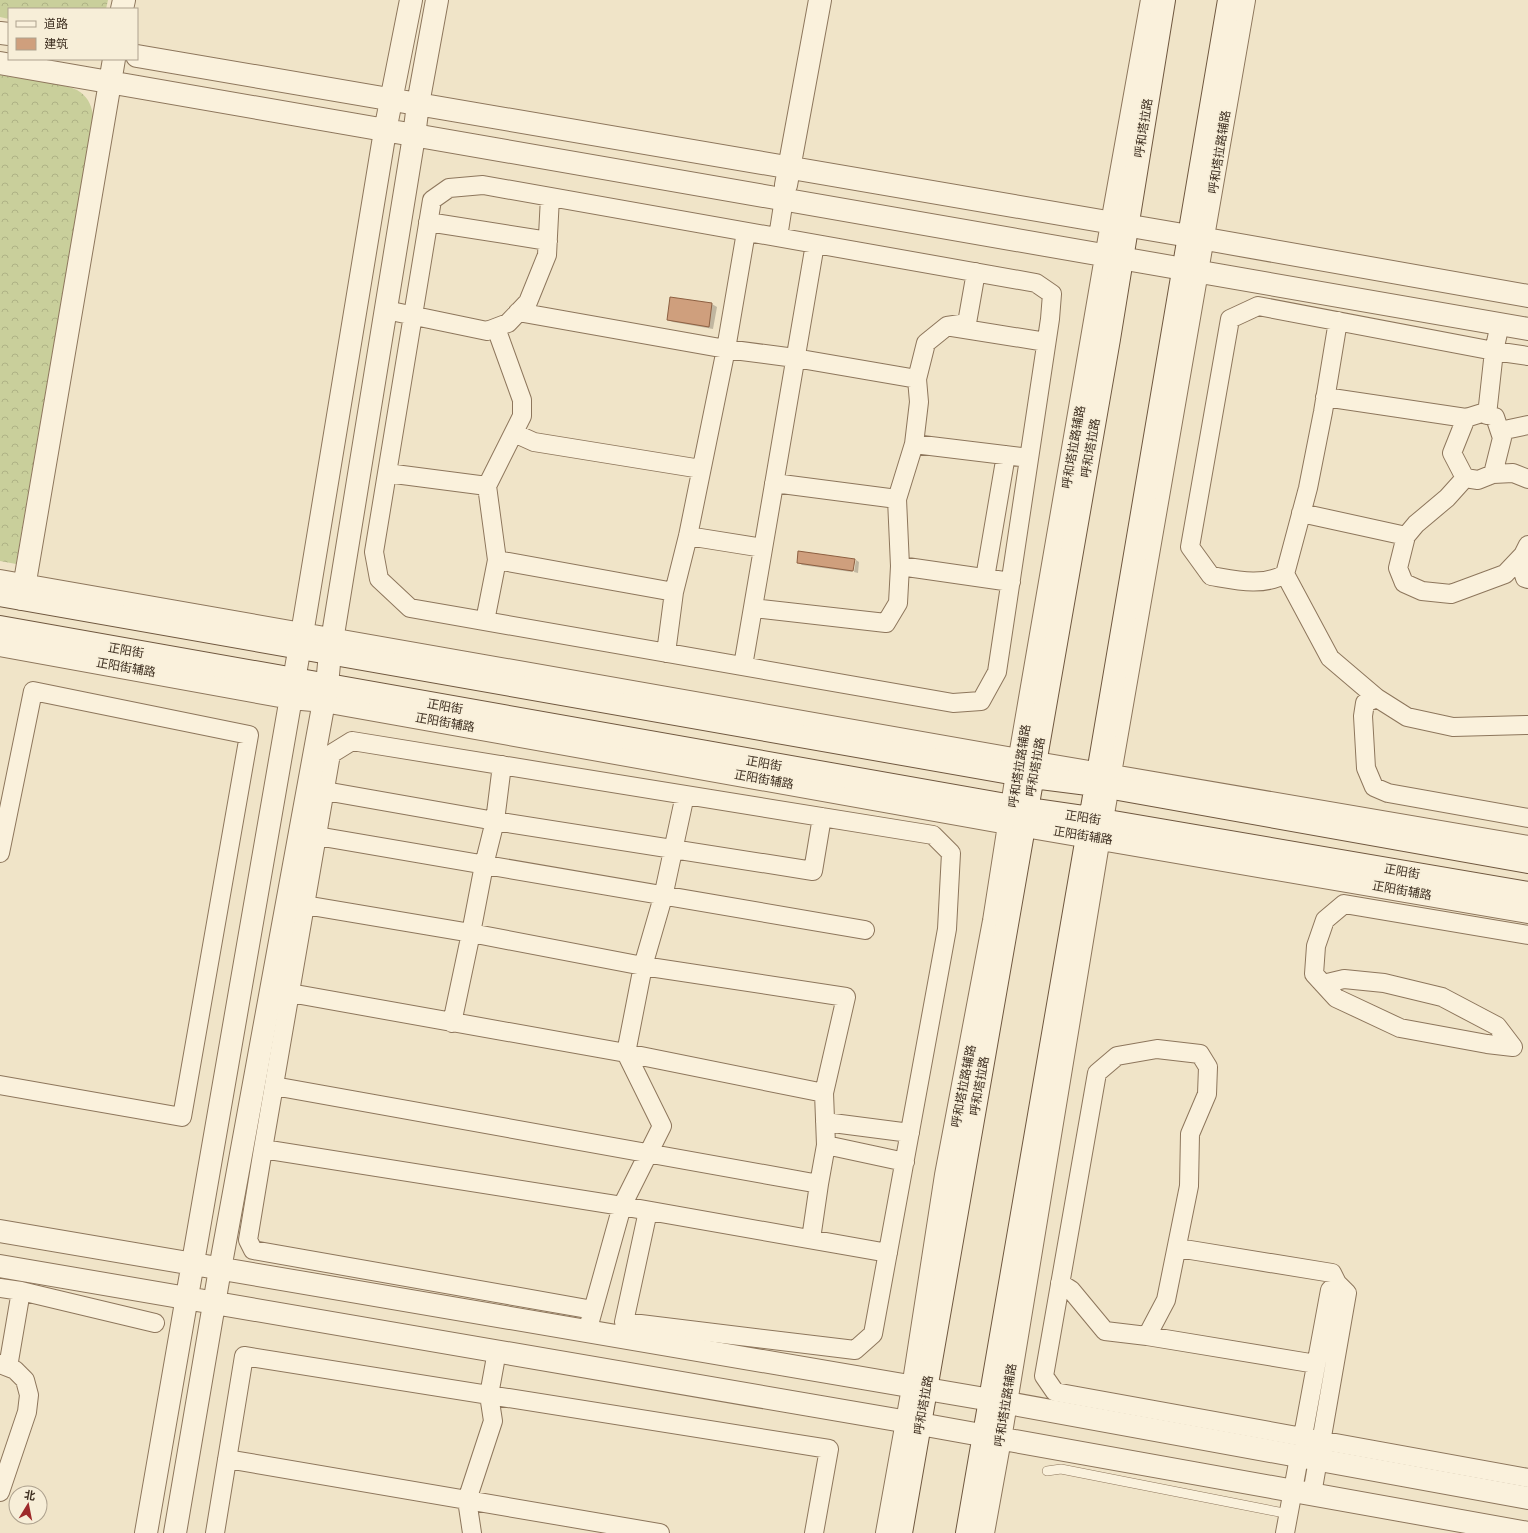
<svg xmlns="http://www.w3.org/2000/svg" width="1528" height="1533" viewBox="0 0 1528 1533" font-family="'Noto Serif','Noto Sans SC',serif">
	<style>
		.forest { fill: url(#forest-crowns) }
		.shadow { fill: #0003 }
		.building { fill: #cf9f7d; stroke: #8d5f41 }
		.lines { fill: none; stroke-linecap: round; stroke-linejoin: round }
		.service-casing { stroke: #8d765c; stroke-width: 10 }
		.minor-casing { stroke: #8d765c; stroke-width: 20 }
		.tertiary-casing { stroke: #8d765c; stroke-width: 24 }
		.secondary-casing { stroke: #6f573f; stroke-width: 24 }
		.service { stroke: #faf1dc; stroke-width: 9 }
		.minor { stroke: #faf1dc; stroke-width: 18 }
		.tertiary { stroke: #faf1dc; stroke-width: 22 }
		.secondary { stroke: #faf1dc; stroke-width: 22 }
		.labels { text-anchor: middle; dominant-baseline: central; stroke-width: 3; stroke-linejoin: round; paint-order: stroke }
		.street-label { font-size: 12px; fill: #3d2e20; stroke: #f7eed8 }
	</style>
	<defs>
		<pattern id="forest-crowns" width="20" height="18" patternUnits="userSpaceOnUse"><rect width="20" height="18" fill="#c9cf9b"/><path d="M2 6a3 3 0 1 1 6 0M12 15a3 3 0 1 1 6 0" fill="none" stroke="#aeb285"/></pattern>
	</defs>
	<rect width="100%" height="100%" fill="#f0e4c8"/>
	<!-- forest -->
	<path class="forest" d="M0,0H108L106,9H9V19L0,17Z
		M0,75C15,78 67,84 77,90C87,96 91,103 93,115L16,564L0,561Z"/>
	<!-- shadow -->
	<path class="shadow" d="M671,298L712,304L717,307L713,329L673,322L668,320Z
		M854,560L852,572L802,565L798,562L855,560Z
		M856,560L859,562L858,573L854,572Z"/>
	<!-- building -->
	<path class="building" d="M670,297L712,303L709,327L667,320Z
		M798,551L855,559L853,571L797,563Z"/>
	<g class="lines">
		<defs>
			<path id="service" d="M1047,1471L1061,1469L1289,1514"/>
			<path id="minor" d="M483,185L1036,283L1052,294L1050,319L997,672L981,701L953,703L410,608L379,579L374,552L432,200L449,188Z
				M428,222L548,241
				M778,237L786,186
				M386,310L487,331L508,323L528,302L547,255L550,197
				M518,312L726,349L795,358L917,379L926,343L947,326L967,323L976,272
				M1338,321L1323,412L1308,488L1285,574C1263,587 1235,580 1211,576L1190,547L1230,319L1258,306L1494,351L1500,324
				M952,327L1046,342
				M917,379L919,402L914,444L1029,458
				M1325,397L1466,418L1452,453L1465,478L1478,480L1493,474L1502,438L1495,417L1482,413L1466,418
				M1487,415L1494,351L1528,356
				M1500,431L1528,425
				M514,433L534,442L701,469
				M914,444L897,499L900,566L1011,582
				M387,473L487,486
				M1493,474L1513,473L1528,479
				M1465,478L1447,498L1416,524L1406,536L1398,568L1404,583L1422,591L1451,594L1505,574L1523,555L1528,545
				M774,483L897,499
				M1301,513L1406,536
				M688,536L763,548
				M1519,559L1525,578L1528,579
				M497,560L674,592
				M1285,574L1330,658L1377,698L1407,717L1453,727L1528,725
				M985,578L1006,455
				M753,608L886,623L898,603L900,566
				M485,621L497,560L487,486L522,416V400L496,328
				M666,653L674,592L688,536L726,349L746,232
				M743,666L815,244
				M1377,698L1365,703L1363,716L1366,768L1374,787L1388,793L1528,818
				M325,791L495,821L813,871L822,817
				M317,836L865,930
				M0,853L33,691L249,735L182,1117L0,1085
				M305,905L471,933L484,865L495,821L502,765
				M1323,984L1344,979L1384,983L1442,997L1497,1026L1513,1047L1487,1044L1400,1028L1336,998L1314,974L1316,946L1325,920L1344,904L1528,935
				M290,993L626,1053L824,1093L826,1145L819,1184
				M452,1023L471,933L643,966L846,997L824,1093
				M274,1086L819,1184L811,1239
				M825,1122L910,1133
				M826,1145L905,1162
				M263,1149L331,754L352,741L933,835L951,853L947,929L873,1334L855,1350L624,1322L648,1211
				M1178,1248L1332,1273L1337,1283
				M1060,1283L1071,1290L1105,1331L1147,1336L1166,1300L1189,1186L1190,1134L1207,1094L1208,1067L1200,1054L1157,1049L1117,1056L1097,1073L1044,1376L1055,1392L1528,1478
				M0,1288L21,1291L155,1323
				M593,1310L253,1250L248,1240L263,1149L622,1206L888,1253
				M590,1321L622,1206L662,1126L626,1053L643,966L663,897L685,795
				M1147,1336L1316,1364
				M0,1364L15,1370L25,1380L29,1395L27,1412L0,1492
				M8,1367L21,1291
				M227,1459L660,1533
				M215,1533L244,1356L829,1449L814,1533
				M472,1533L467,1500L493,1421L489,1395L497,1351
				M1285,1533L1330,1290L1337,1283L1347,1293L1312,1494"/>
			<path id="tertiary" d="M122,9L124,0
				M0,33L9,34
				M137,56L1189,236L1528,296
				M0,63L1528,329
				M786,185L820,0
				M0,581L1036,763L1528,847
				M22,599L114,59
				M0,645L291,698L324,701L1025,826L1528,912
				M0,1231L991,1400L1528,1498
				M0,1266L920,1424L1528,1533
				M146,1533L302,634L385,131L411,0
				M175,1533L220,1269L327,685L330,653L414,136L418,104L437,0
				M887,1533L913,1388L946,1175L994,921L1017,774L1106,257L1152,0
				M983,1533L1000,1439L1099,837L1244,0"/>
			<path id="secondary" d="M0,595L1033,777L1096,785L1528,862
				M0,627L1028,809L1090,818L1528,893
				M901,1533L1109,339L1164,0
				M967,1533L1098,773L1229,0"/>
		</defs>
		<!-- service casing -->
		<use href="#service" class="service-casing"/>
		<!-- minor casing -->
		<use href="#minor" class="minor-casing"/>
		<!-- tertiary casing -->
		<use href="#tertiary" class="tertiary-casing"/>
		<!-- secondary casing -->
		<use href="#secondary" class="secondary-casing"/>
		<!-- service -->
		<use href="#service" class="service"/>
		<!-- minor -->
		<use href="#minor" class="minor"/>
		<!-- tertiary -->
		<use href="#tertiary" class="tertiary"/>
		<!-- secondary -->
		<use href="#secondary" class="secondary"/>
	</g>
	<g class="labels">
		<!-- street labels -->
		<g class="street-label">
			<text transform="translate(1143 128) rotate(-81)">呼和塔拉路</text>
			<text transform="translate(1219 152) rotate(-81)">呼和塔拉路辅路</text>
			<text transform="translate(1073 447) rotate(-80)">呼和塔拉路辅路</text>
			<text transform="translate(1090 448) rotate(-80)">呼和塔拉路</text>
			<text transform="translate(126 650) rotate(10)">正阳街</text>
			<text transform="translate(126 667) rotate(10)">正阳街辅路</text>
			<text transform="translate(445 706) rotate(10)">正阳街</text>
			<text transform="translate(445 722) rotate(10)">正阳街辅路</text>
			<text transform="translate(764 763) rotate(10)">正阳街</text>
			<text transform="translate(1019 766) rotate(-81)">呼和塔拉路辅路</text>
			<text transform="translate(1035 767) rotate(-80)">呼和塔拉路</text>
			<text transform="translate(764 779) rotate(10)">正阳街辅路</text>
			<text transform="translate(1083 817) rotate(9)">正阳街</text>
			<text transform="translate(1083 835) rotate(9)">正阳街辅路</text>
			<text transform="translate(1402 871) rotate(10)">正阳街</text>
			<text transform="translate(1402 890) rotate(10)">正阳街辅路</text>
			<text transform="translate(963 1086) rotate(-79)">呼和塔拉路辅路</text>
			<text transform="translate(979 1086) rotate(-80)">呼和塔拉路</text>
			<text transform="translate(923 1405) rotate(-80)">呼和塔拉路</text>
			<text transform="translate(1005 1405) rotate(-81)">呼和塔拉路辅路</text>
		</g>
	</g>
	<!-- legend -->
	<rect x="8" y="8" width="130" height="52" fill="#f7eed8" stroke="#ada18e"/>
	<rect x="16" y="21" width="20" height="6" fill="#faf1dc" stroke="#ada18e"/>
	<text x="44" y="28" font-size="12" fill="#3d2e20">道路</text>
	<rect x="16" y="38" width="20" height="12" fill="#cf9f7d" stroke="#ada18e"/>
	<text x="44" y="48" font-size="12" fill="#3d2e20">建筑</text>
	<!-- north arrow -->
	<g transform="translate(28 1505) rotate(10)"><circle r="19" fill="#f7eed8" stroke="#ada18e"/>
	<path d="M0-3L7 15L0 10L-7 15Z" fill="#9e2a2b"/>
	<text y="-6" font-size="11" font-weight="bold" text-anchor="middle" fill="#3d2e20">北</text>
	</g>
</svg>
